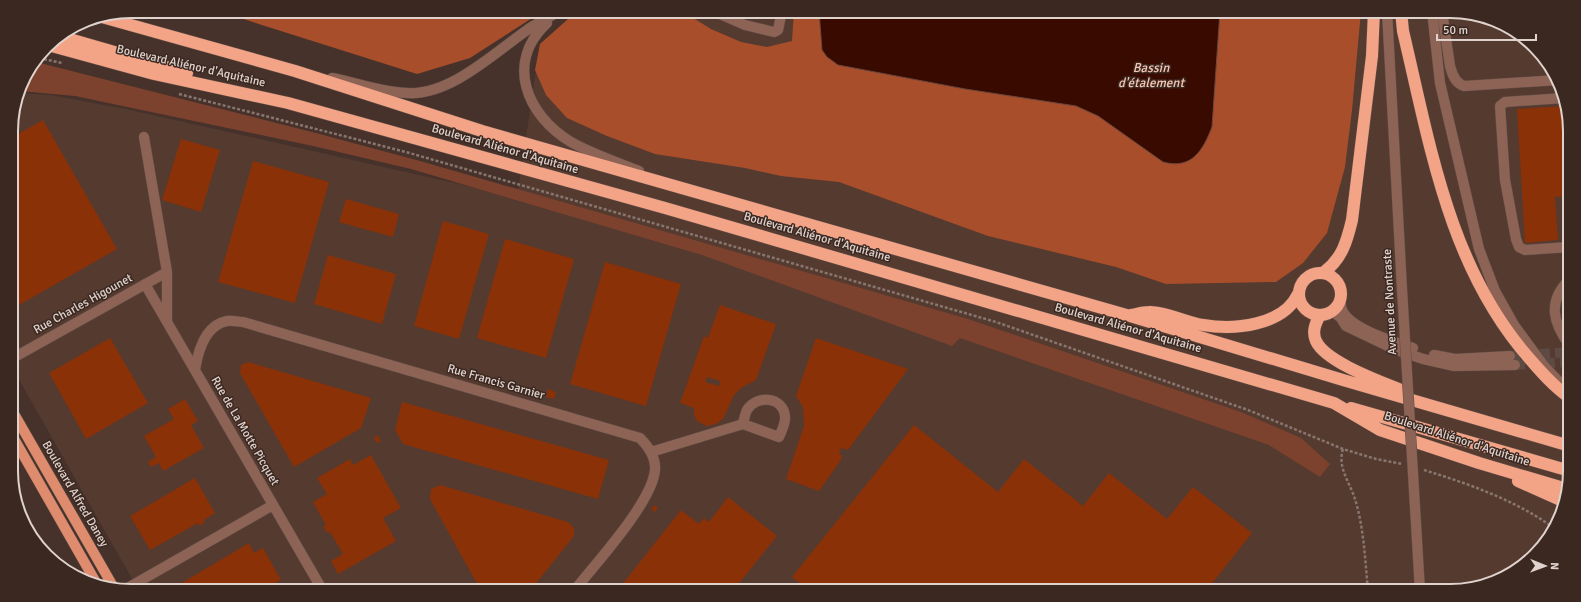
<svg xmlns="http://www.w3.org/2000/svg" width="1581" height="602" viewBox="0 0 1581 602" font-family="Signika,sans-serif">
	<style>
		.built { fill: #553a30 }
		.green { fill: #7c422d }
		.forest { fill: #a94e2b }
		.water { fill: #390b00; stroke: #6b473e }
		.building { fill: #8a3108; fill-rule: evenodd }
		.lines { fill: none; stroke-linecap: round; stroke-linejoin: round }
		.minor-tunnel { stroke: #5d4a43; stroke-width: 10; stroke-dasharray: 10 5; stroke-linecap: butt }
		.minor-casing { stroke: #624f48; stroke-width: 11 }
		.major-casing { stroke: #624f48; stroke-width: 11 }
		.highway-casing { stroke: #624f48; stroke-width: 13 }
		.path { stroke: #87766f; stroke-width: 2.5; stroke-dasharray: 3 2; stroke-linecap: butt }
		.minor { stroke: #8c6354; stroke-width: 10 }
		.major { stroke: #df8c6e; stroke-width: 10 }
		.highway { stroke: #f3a386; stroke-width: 12 }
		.minor-bridge-casing { stroke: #624f48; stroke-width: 11; stroke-linecap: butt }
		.minor-bridge { stroke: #8c6354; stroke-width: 10 }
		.labels { text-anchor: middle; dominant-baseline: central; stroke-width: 3; stroke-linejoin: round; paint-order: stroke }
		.street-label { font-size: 12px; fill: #e0d3ce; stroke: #3b2821 }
		.water-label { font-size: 13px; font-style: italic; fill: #f8c5b3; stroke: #3b2821 }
		.rim { fill: none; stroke: #e0d3ce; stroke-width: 2 }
	</style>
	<rect width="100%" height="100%" fill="#46322a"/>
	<!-- built -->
	<path class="built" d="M579,11H1450L1489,17L1540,52L1561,85L1569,115L1570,471L1564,510L1545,544L1523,566L1489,585L1457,591H139L13,369L11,123L19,93L50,95L126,109L517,197L540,44Z"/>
	<!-- green -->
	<path class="green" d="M36,62L316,133L420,161L968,319L1241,412L1301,438L1330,464L1320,477L1269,445L960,338L952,346L702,255L411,169L313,146L75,96L20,91L23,78Z"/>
	<!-- forest -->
	<path class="forest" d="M218,11H543L470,58L417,74Z
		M577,11H682L711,29L741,42L767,47L792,41L794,11H819L822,50L838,65L965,89L1055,102L1076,106L1098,116L1211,127L1220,11H1361L1352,110L1345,167L1327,233L1303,263L1276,282L1166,284L1116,267L988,236L839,182L781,176L745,168L655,154L607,136L567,118L546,95L535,70L540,44Z"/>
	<!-- water -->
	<path class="water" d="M819,11H1220L1212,127C1203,150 1192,170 1163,162L1098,116L1076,106L965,89L838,65L827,57L822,50Z"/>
	<!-- building -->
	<path class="building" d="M1566,106L1569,196L1555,197L1558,240L1525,243L1517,109Z
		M43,120L117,249L12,309L11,138Z
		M181,139L220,150L201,212L162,200Z
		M253,161L329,182L295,303L218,282Z
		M346,199L399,214L393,237L339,222Z
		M443,221L489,234L459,339L414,326Z
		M505,239L574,259L546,358L477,338Z
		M328,255L396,274L382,324L314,304Z
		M605,262L681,284L646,406L570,384Z
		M720,305L776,324L756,380L741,388L734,395L723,419L716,424L707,426L697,421L694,415V408L680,403L704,336L708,338ZM707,377L720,381L719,386L705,382Z
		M110,338L148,403L86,439L49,373Z
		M816,338L908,369L848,450L841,448L839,454L842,455L841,460L819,491L786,479L804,426L803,407L796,396Z
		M248,362L371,398L361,428L294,467L240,373L241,365Z
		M548,389L556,392L554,399L546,397Z
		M185,399L198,421L191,425L204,448L163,471L159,463L151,467L148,462L156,457L144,436L174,419L168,409Z
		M402,402L609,460L598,499L403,444L395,430Z
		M246,420L250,426L244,429L241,423Z
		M914,425L998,492L1024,459L1083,506L1109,473L1167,519L1193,487L1252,533L1206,591H810L792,577Z
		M377,435L381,441L377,443L374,437Z
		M371,455L401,508L383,518L396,541L338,574L331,561L343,554L330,532L327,533L323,526L326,525L313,502L327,494L317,478L350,459L353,465Z
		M195,478L215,513L204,520L205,522L200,526L198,523L150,550L130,516Z
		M440,485L568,522L574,528V536L530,591H481L430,499L431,489Z
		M728,497L777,536L733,591H617L681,510L699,524L704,518L709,522Z
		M655,505L658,507L655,512L651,509Z
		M249,543L254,553L263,548L281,580L261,591H184L180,584Z
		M1249,583L1259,591H1243Z"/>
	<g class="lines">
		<!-- minor-tunnel -->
		<path class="minor-tunnel" d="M1510,356L1570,352
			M1515,365L1570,362"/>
		<defs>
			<path id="minor" d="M713,11L745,25L774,32L778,30L782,11
				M1387,11L1402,289
				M1432,11L1440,83L1479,249L1495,291L1514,325L1544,366L1568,391
				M1442,11L1450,66C1452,74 1455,83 1464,86L1558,80
				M547,23C505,62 526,115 571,142C592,154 617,162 639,171
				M332,78C357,83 381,92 407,93C452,96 498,49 533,26C542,21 551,16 559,11
				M1564,98L1505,102L1500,106L1505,180L1516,239L1519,247L1525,250L1569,247
				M144,137L167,272V322
				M1569,280C1547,302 1553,323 1570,346
				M145,284L323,591
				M1340,301C1341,303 1341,308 1342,310C1350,329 1395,342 1413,348
				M1332,311L1341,318L1346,326L1394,349L1423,359L1454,366L1515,365
				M1434,355L1455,359L1510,356
				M13,358L167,272
				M195,370C198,351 205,325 227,321C232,320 238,322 243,322L640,438C649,447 656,457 655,470C652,503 595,564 574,591
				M651,452L743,424L779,437C782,430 786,423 785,416C783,397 757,394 747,410C745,414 744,420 743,424
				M124,590L273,505"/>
			<path id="major" d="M13,412L114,588
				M13,437L98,586"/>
			<path id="highway" d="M1401,11L1403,31C1430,145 1449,267 1529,358C1541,372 1554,387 1570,398
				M102,17L295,71L482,131L1130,316L1343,380L1570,446
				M59,36L187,73
				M48,45L154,74L288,103L665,208L1334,403L1380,430L1479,463L1567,489
				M1324,272C1342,259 1347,241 1352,220L1372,56L1374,11
				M1299 294a21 21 0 1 1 42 0a21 21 0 1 1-42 0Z
				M1131,315C1137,314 1143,312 1149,312C1163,311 1188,323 1203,325C1234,330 1283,326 1298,294
				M1320,315C1315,324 1312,332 1316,341C1326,363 1385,383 1406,392
				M1351,408L1570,471
				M1518,481L1565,502"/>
		</defs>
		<!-- minor casing -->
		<use href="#minor" class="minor-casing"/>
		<!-- major casing -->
		<use href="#major" class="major-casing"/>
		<!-- highway casing -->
		<use href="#highway" class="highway-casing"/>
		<!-- path -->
		<path class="path" d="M39,58L62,63
			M179,94L406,152L996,322L1248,410L1343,449L1376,459L1402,464
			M1343,449C1337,467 1350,483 1355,499C1364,528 1365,560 1368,591
			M1424,470C1469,484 1515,500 1554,528"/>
		<!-- minor -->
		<use href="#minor" class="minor"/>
		<!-- major -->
		<use href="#major" class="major"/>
		<!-- highway -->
		<use href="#highway" class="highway"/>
		<defs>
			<path id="minor-bridge" d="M1402,289L1420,591"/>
		</defs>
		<!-- minor-bridge casing -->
		<use href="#minor-bridge" class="minor-bridge-casing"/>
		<!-- minor-bridge -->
		<use href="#minor-bridge" class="minor-bridge"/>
	</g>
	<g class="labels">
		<!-- street labels -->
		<g class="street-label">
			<text transform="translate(191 66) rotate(13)">Boulevard Aliénor d'Aquitaine</text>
			<text transform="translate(505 149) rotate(16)">Boulevard Aliénor d'Aquitaine</text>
			<text transform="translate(817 237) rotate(16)">Boulevard Aliénor d'Aquitaine</text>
			<text transform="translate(1390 302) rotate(-93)">Avenue de Nontraste</text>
			<text transform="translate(83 304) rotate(-29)">Rue Charles Higounet</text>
			<text transform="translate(1128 328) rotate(16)">Boulevard Aliénor d'Aquitaine</text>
			<text transform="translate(496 382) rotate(16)">Rue Francis Garnier</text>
			<text transform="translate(245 431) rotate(60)">Rue de La Motte Picquet</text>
			<text transform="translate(1457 439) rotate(18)">Boulevard Aliénor d'Aquitaine</text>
			<text transform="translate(75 494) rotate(60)">Boulevard Alfred Daney</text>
		</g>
		<!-- water labels -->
		<g class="water-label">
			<text x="1151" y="68">Bassin<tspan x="1151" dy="15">d'étalement</tspan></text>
		</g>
	</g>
	<!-- crop -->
	<path d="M0 0H1581V602H0ZM131 18H1450A113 113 0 0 1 1563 131V471A113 113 0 0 1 1450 584H131A113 113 0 0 1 18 471V131A113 113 0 0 1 131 18Z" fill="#3b2821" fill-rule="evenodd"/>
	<path class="rim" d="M131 18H1450A113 113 0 0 1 1563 131V471A113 113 0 0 1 1450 584H131A113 113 0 0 1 18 471V131A113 113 0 0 1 131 18Z"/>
	<!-- north arrow -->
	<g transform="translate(1545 566) rotate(91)" stroke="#3b2821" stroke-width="3" paint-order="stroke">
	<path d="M0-3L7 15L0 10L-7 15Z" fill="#e0d3ce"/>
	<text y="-6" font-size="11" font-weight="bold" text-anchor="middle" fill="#e0d3ce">N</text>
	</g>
	<!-- scale -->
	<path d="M1437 34v6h99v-6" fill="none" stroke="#e0d3ce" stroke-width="2"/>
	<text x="1443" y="34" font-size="12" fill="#e0d3ce" stroke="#3b2821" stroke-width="3" paint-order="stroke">50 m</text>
</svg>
